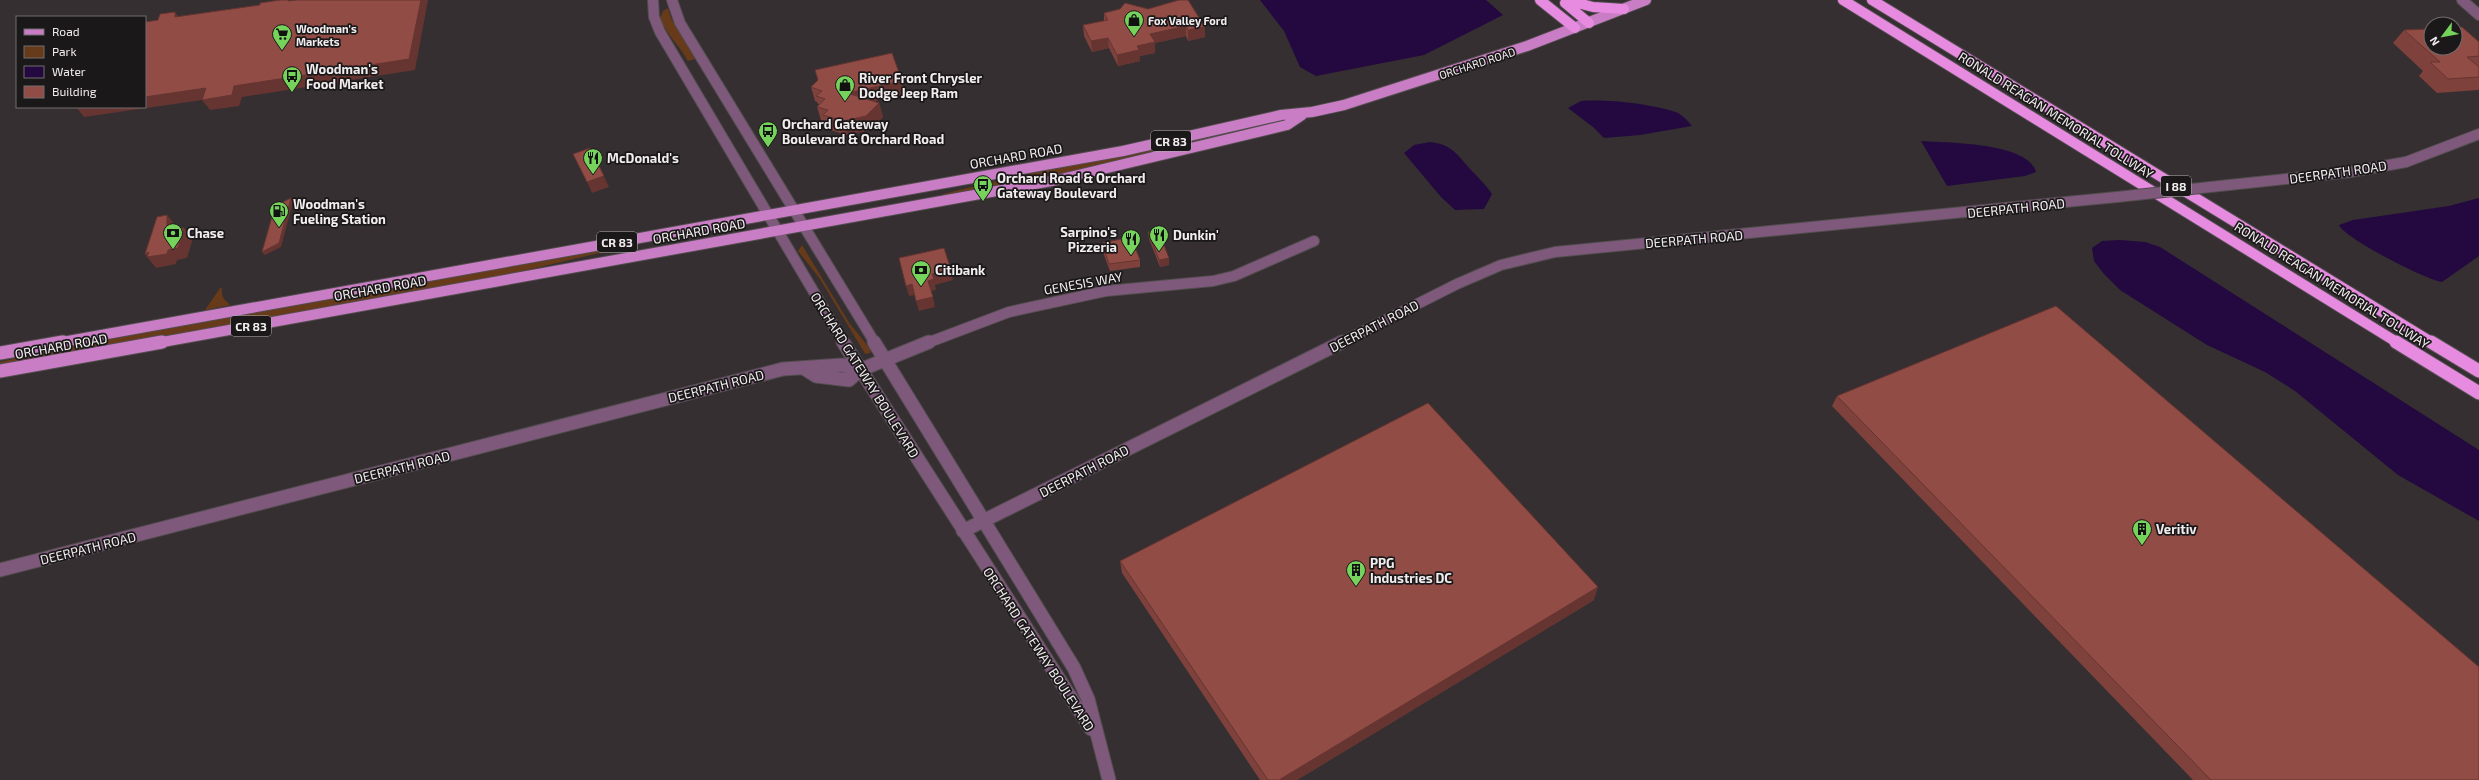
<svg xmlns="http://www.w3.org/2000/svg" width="2479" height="780" viewBox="0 0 2479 780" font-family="'Exo 2',sans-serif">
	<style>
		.green { fill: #673a19 }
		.water { fill: #23093f }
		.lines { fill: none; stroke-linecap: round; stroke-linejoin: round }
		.minor-far1-casing { stroke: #534d4f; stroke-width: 12 }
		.minor-casing { stroke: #534d4f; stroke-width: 15 }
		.major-far1-casing { stroke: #534d4f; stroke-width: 12 }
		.major-casing { stroke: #534d4f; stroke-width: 15 }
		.highway-far1-casing { stroke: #534d4f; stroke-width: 12 }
		.highway-casing { stroke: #534d4f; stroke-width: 15 }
		.minor-far1 { stroke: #7e597b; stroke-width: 10 }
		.minor { stroke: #7e597b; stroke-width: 13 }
		.major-far1 { stroke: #c97dc4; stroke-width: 10 }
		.major { stroke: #c97dc4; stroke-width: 13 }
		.highway-far1 { stroke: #e78be1; stroke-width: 10 }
		.highway { stroke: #e78be1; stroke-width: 13 }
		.minor-bridge-casing { stroke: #534d4f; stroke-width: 12; stroke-linecap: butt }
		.minor-bridge { stroke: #7e597b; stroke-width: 10 }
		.wall { fill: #7e413c }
		.shaded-wall { fill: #663531 }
		.building { fill: #924c46; stroke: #663531 }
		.labels { text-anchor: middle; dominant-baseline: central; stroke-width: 3.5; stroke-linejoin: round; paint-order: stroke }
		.far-poi-label { font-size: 11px; font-weight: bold; fill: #f1edee; stroke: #1b1819; text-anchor: start }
		.far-street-label { font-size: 11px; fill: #f1edee; stroke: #1b1819 }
		.shield { fill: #1b1819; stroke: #b1adae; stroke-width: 1 }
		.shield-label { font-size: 12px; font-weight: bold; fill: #f1edee }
		.poi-label { font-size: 13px; font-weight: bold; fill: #f1edee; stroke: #1b1819; text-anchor: start }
		.street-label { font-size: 13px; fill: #f1edee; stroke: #1b1819 }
	</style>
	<rect width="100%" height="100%" fill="#352f31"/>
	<!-- green -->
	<path class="green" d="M668,8L671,18L695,59L688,61C679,45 666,34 660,18L663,11Z
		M1288,117L1291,120L1054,176L943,196V194C1058,165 1174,146 1288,117Z
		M802,245L850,324L871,350L870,353L865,354L864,352L820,279L798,251Z
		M616,246V249L502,276L0,367V362L89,341Z
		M220,288H222C221,297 224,299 230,305L205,310Z"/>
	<!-- water -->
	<path class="water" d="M1260,0H1486L1503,15L1424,55L1316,76L1300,67L1284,31Z
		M1581,101C1607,99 1654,104 1678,113C1683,116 1688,121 1692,126L1640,135L1604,138L1593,127L1568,108Z
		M1921,141C1947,143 2028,142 2036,172L2025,176L1947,186Z
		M1430,142C1455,145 1458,157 1474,173C1481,181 1487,186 1492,194L1484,209L1455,210L1441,197L1404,153L1414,145Z
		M2479,198V256L2442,282C2426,280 2344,238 2339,225L2353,220L2449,206Z
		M2120,240L2145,242L2160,247L2479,450V521L2398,475L2295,391L2265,372L2207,345L2120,290L2104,274L2094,261L2092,248L2102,241Z"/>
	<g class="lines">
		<defs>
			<path id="minor-far1" d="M653,0L654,17L660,32L844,343
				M672,0L680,23L875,343
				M2462,0L2479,15
				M2229,185L2350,172L2406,162L2479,134
				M927,343L1009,312L1106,291L1213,281L1234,276L1314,241
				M1340,343L1457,284L1501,265L1555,252L2117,197"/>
			<path id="minor" d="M843,342L1091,729
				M874,342L1074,668L1088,699L1109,780
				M805,369L816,376L849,380L860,370L929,342
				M963,531L1342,342
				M0,570L783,369L842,365L860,370"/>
			<path id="major-far1" d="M57,343L1123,151L1281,115L1312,112L1344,105L1527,46L1646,0
				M157,343L1057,180L1287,125L1302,115"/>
			<path id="major" d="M0,353L63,342
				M0,371L162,342"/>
			<path id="highway-far1" d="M1540,0L1575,28
				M1566,0L1593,7L1624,9
				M1843,0L2398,343
				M1872,0L2433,343
				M1565,3L1589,23"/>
			<path id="highway" d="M2396,342L2479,393
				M2431,342L2479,371"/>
		</defs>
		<!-- minor-far1 casing -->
		<use href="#minor-far1" class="minor-far1-casing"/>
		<!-- minor casing -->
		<use href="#minor" class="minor-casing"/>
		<!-- major-far1 casing -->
		<use href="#major-far1" class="major-far1-casing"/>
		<!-- major casing -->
		<use href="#major" class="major-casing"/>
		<!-- highway-far1 casing -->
		<use href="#highway-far1" class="highway-far1-casing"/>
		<!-- highway casing -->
		<use href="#highway" class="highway-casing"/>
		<!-- minor-far1 -->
		<use href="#minor-far1" class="minor-far1"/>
		<!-- minor -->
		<use href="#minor" class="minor"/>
		<!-- major-far1 -->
		<use href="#major-far1" class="major-far1"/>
		<!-- major -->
		<use href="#major" class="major"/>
		<!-- highway-far1 -->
		<use href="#highway-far1" class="highway-far1"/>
		<!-- highway -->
		<use href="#highway" class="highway"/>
		<defs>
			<path id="minor-bridge" d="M2117,197L2229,185"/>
		</defs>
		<!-- minor-bridge casing -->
		<use href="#minor-bridge" class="minor-bridge-casing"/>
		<!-- minor-bridge -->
		<use href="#minor-bridge" class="minor-bridge"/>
	</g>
	<!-- wall -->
	<path class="wall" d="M1104,13L1205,27V37L1188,41L1186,36L1155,43V53L1140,56V61L1118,66L1109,48L1092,52L1084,36L1083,25L1104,21Z
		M2404,30L2479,42V89L2478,90L2437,93L2419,76L2423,71L2393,43Z
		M811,87L905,94L874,101L879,103L883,117L870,130L847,135L827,129L825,122L821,120L817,107L819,105L817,102L815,101Z
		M1148,232L1169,265L1160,267L1149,239Z
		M1102,243L1140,260V267L1110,271L1102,250Z
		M1837,396L2479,780H2193L1832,406Z
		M1120,561L1594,600L1297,780H1260L1122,573Z"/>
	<!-- shaded-wall -->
	<path class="shaded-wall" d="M421,0H428L415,70L242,97L239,106L210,110L202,100L84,117L76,107H145V97L206,88L234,86Z
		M175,12L182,22L175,17Z
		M1186,26V36L1155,43V53L1140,56V61L1118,66L1117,55L1137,46L1150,34Z
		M1205,27V37L1188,41V30Z
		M1108,38L1109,48L1092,52L1091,41Z
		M902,81L905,94L850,107L847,93Z
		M879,103L883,117L870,130L847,135L843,121Z
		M604,176L609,187L592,193L587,182Z
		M291,198L293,202L281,247L265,255L262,252Z
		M167,215L176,226V240L167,229Z
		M184,228L193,238L187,258L177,260L176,264L156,268L145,254L149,252Z
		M1169,258V265L1160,267L1159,260Z
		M951,270L953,280L935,285L936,290L931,291L928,281L932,274Z
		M912,284L914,295L909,296L906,286Z
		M933,297L935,307L919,311L916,301Z
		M1598,587L1594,600L1297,780H1279Z"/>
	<!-- building -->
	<path class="building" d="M280,0H288V1L297,0H421L409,59L234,86L232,95L202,100L206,88L145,97V22L158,20L160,14L175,12V17L260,5V3Z
		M1179,0H1188L1205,27L1188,30L1186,26L1150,34L1155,42L1137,46L1139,50L1117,55L1108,38L1091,41L1083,25L1108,20L1104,13L1120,9L1125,3L1148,9Z
		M2462,27L2479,42V56L2467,57L2479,67V77L2448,79L2430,62H2440L2404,30L2431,29V48H2455V28Z
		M892,53L902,81L847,93L879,103L866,116L843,121L823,115L828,110L817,107L825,99L816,96L822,91L811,87L818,80L815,70Z
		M590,148L604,176L587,182L573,154Z
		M291,198L279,243L262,252L275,206Z
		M167,215V229L184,228L178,248L168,250L167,254L147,257L149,252L145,254L157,217Z
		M1158,230L1169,258L1159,260L1148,232Z
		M1131,237L1140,260L1109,264L1102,243Z
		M944,248L951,270L932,274L934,279L928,281L933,297L916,301L912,284L906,286L899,258Z
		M2056,306L2479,667V780H2211L1837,396Z
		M1428,403L1598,587L1279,780H1268L1120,561Z"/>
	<!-- icons -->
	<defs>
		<symbol id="shop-pin" viewBox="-11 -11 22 30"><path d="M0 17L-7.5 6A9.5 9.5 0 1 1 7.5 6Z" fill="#75d25b" stroke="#1b1819"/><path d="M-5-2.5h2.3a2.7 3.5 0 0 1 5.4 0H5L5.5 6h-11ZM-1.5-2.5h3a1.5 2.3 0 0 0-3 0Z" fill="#111"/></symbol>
		<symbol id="supermarket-pin" viewBox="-11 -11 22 30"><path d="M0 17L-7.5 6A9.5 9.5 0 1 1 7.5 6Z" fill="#75d25b" stroke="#1b1819"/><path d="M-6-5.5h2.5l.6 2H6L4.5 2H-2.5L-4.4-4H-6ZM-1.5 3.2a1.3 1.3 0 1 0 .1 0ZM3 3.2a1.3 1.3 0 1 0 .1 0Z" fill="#111"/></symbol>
		<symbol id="bus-pin" viewBox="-11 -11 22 30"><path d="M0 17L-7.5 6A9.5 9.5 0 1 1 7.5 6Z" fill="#75d25b" stroke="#1b1819"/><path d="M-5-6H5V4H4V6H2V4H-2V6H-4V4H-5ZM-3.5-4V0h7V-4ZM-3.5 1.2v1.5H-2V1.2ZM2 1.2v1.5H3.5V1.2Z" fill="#111"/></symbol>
		<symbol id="restaurant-pin" viewBox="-11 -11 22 30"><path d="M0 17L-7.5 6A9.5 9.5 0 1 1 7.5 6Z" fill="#75d25b" stroke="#1b1819"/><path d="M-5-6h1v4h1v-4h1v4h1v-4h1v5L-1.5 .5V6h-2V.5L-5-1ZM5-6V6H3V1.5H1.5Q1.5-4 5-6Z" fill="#111"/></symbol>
		<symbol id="fuel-pin" viewBox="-11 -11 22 30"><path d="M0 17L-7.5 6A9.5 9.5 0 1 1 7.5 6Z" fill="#75d25b" stroke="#1b1819"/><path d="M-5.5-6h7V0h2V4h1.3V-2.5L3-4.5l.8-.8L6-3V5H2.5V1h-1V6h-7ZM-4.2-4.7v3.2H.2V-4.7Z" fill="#111"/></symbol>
		<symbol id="bank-pin" viewBox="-11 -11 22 30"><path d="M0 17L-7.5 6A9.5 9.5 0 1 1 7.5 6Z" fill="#75d25b" stroke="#1b1819"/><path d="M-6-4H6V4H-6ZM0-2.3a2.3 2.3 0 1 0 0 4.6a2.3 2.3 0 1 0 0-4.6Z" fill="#111"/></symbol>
		<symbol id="building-pin" viewBox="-11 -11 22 30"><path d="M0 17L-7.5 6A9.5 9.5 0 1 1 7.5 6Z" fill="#75d25b" stroke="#1b1819"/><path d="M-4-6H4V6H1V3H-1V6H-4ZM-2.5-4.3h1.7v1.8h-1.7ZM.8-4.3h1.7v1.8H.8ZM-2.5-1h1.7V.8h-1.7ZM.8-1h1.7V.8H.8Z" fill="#111"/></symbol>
	</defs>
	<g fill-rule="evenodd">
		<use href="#shop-pin" x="1123" y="9" width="22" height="30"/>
		<use href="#supermarket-pin" x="271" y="23" width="22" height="30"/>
		<use href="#bus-pin" x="281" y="65" width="22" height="30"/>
		<use href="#shop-pin" x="834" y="74" width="22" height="30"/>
		<use href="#bus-pin" x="757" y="120" width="22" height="30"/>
		<use href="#restaurant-pin" x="582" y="147" width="22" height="30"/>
		<use href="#bus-pin" x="972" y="174" width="22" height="30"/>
		<use href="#fuel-pin" x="268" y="200" width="22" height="30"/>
		<use href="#bank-pin" x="162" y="222" width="22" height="30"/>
		<use href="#restaurant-pin" x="1148" y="224" width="22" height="30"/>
		<use href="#restaurant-pin" x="1120" y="228" width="22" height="30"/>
		<use href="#bank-pin" x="910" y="259" width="22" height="30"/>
		<use href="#building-pin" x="2131" y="518" width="22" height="30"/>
		<use href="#building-pin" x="1345" y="559" width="22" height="30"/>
	</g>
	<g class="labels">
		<!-- far-poi labels -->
		<g class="far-poi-label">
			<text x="1148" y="20">Fox Valley Ford</text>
			<text x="296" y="28">Woodman's<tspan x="296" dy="13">Markets</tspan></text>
		</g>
		<!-- far-street labels -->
		<g class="far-street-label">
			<text transform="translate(1477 63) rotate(-18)">ORCHARD ROAD</text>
		</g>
		<!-- shield labels -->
		<g class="shield">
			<rect x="1151" y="131" width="40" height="20" rx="3"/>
			<rect x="2161" y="176" width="30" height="20" rx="3"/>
			<rect x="597" y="232" width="40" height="20" rx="3"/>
			<rect x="231" y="316" width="40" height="20" rx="3"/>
		</g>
		<g class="shield-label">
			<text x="1171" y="141">CR 83</text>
			<text x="2176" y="186">I 88</text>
			<text x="617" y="242">CR 83</text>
			<text x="251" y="326">CR 83</text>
		</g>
		<!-- poi labels -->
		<g class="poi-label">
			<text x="306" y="69">Woodman's<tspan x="306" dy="15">Food Market</tspan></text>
			<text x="859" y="78">River Front Chrysler<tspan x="859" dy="15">Dodge Jeep Ram</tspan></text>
			<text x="782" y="124">Orchard Gateway<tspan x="782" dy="15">Boulevard &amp; Orchard Road</tspan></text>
			<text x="607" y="158">McDonald's</text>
			<text x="997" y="178">Orchard Road &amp; Orchard<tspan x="997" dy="15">Gateway Boulevard</tspan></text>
			<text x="293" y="204">Woodman's<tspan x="293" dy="15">Fueling Station</tspan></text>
			<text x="1117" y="232" text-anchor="end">Sarpino's<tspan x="1117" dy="15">Pizzeria</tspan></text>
			<text x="187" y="233">Chase</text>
			<text x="1173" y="235">Dunkin'</text>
			<text x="935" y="270">Citibank</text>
			<text x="2156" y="529">Veritiv</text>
			<text x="1370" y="563">PPG<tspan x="1370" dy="15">Industries DC</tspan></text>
		</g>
		<!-- street labels -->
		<g class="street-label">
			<text transform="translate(2056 115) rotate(32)">RONALD REAGAN MEMORIAL TOLLWAY</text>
			<text transform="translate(1016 156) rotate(-10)">ORCHARD ROAD</text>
			<text transform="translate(2338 172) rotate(-8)">DEERPATH ROAD</text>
			<text transform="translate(2016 208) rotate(-6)">DEERPATH ROAD</text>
			<text transform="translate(699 231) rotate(-10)">ORCHARD ROAD</text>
			<text transform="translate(1694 239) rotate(-5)">DEERPATH ROAD</text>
			<text transform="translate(1083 283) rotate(-10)">GENESIS WAY</text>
			<text transform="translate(2332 285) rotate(32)">RONALD REAGAN MEMORIAL TOLLWAY</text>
			<text transform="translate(380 288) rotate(-10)">ORCHARD ROAD</text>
			<text transform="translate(1374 326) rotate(-27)">DEERPATH ROAD</text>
			<text transform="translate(61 346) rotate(-10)">ORCHARD ROAD</text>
			<text transform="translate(865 375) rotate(58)">ORCHARD GATEWAY BOULEVARD</text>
			<text transform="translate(716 386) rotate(-14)">DEERPATH ROAD</text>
			<text transform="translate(402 467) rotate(-14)">DEERPATH ROAD</text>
			<text transform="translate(1084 471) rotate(-27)">DEERPATH ROAD</text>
			<text transform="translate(88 548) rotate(-14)">DEERPATH ROAD</text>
			<text transform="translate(1039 649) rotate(57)">ORCHARD GATEWAY BOULEVARD</text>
		</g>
	</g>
	<!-- legend -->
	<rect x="16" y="16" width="130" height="92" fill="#1b1819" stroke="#716d6e"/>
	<rect x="24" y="29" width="20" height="6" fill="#c97dc4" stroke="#716d6e"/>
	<text x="52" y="36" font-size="12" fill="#f1edee">Road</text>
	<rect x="24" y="46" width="20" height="12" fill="#673a19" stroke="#716d6e"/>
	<text x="52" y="56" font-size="12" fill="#f1edee">Park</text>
	<rect x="24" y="66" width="20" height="12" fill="#23093f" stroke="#716d6e"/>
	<text x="52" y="76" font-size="12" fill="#f1edee">Water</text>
	<rect x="24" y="86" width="20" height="12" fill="#924c46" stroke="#716d6e"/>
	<text x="52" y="96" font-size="12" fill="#f1edee">Building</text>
	<!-- north arrow -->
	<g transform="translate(2443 36) rotate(238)"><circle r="19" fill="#1b1819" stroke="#716d6e"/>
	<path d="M0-3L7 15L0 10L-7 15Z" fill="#75d25b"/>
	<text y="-6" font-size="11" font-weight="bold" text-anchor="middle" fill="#f1edee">N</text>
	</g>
</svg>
